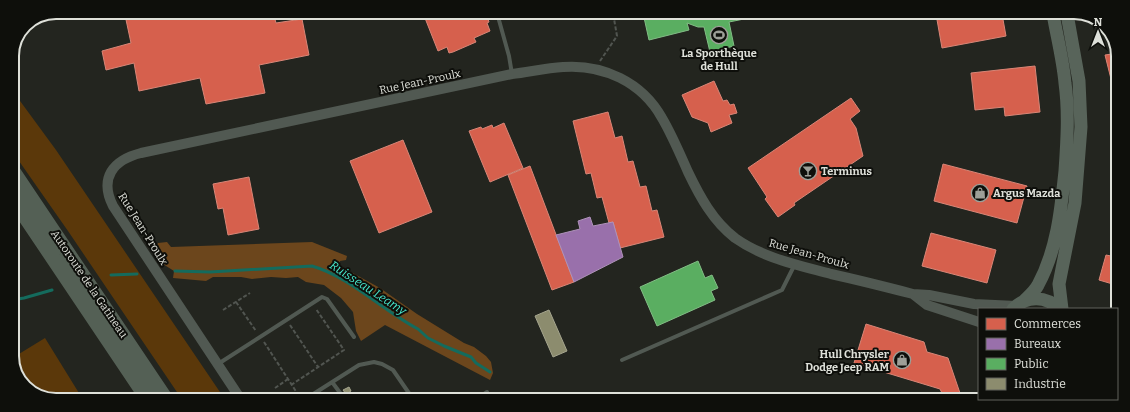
<svg xmlns="http://www.w3.org/2000/svg" width="1130" height="412" viewBox="0 0 1130 412" font-family="Bitter,serif">
	<style>
		.green { fill: #5b380a }
		.forest { fill: #6c461c }
		.shops { fill: #d6604d; stroke: #d88677 }
		.offices { fill: #9970ab; stroke: #ae92b9 }
		.public { fill: #5aae61; stroke: #82bd85 }
		.industry { fill: #8c8c6e; stroke: #a5a58e }
		.lines { fill: none; stroke-linecap: round; stroke-linejoin: round }
		.stream { stroke: #146b5d; stroke-width: 3 }
		.path { stroke: #515550; stroke-width: 2; stroke-dasharray: 4 2; stroke-linecap: butt }
		.service { stroke: #515952; stroke-width: 4 }
		.tertiary { stroke: #515952; stroke-width: 10 }
		.primary { stroke: #58645a; stroke-width: 13 }
		.motorway { stroke: #546055; stroke-width: 15 }
		.labels { text-anchor: middle; dominant-baseline: central; stroke-width: 4; stroke-linejoin: round; paint-order: stroke }
		.poi-label { font-size: 11px; font-weight: bold; fill: #dee0d9; stroke: #0e0f0b; text-anchor: start }
		.street-label { font-size: 11px; fill: #dee0d9; stroke: #0e0f0b }
		.water-label { font-size: 12px; font-style: italic; fill: #48eacf; stroke: #0e0f0b }
		.rim { fill: none; stroke: #dee0d9; stroke-width: 2 }
	</style>
	<rect width="100%" height="100%" fill="#23251f"/>
	<!-- green -->
	<path class="green" d="M12,90L56,150L224,398H181L68,231L12,151Z
		M45,338L82,398H42L37,394L14,357Z"/>
	<!-- forest -->
	<path class="forest" d="M167,242L171,247L312,242L347,256L346,260L340,261V266L380,288L417,314L464,343L474,347L486,356L491,362L493,373L490,380L385,325L361,341L356,331L353,312L341,298L324,285L306,282L298,277L286,278L271,277L252,279L241,277H213L206,281L173,278L174,271L163,264L155,251L158,243Z"/>
	<!-- shops -->
	<path class="shops" d="M141,12H273L276,23L302,19L309,55L259,65L265,93L206,104L200,78L139,91L134,63L106,70L102,51L131,43L125,15Z
		M423,13H483L486,19H488L489,22L487,23L490,31L474,38L476,42L453,52L449,53L447,47L438,51Z
		M936,14H1002L1006,36L942,48Z
		M1118,53V78L1111,79L1105,55Z
		M1035,66L1040,112L1005,116L1004,107L975,110L971,73Z
		M714,81L723,101L727,100L730,105L734,104L737,113L729,115L732,123L711,132L708,123L692,117L682,95Z
		M851,98L860,111L850,119L856,128L863,156L794,203L795,205L778,217L765,199L767,197L748,168Z
		M608,112L615,138L622,136L628,162L633,161L640,187L646,186L652,211L657,210L664,237L620,248L613,222L609,223L602,197L597,198L591,173L586,174L573,121Z
		M504,123L523,168L490,182L469,131L481,127L482,129L492,125L493,128Z
		M403,140L432,212L379,233L350,161Z
		M943,164L1027,186L1017,223L934,201Z
		M530,166L574,282L552,290L508,175Z
		M249,177L259,229L228,235L223,208L218,209L213,184Z
		M931,233L996,250L987,283L922,266Z
		M1106,255L1116,257V285L1099,280Z
		M866,324L924,342L927,352L948,358L962,399L942,393L940,389L854,363Z"/>
	<!-- offices -->
	<path class="offices" d="M590,217L593,226L613,222L623,257L574,282L556,235L580,229L578,221Z"/>
	<!-- public -->
	<path class="public" d="M643,13L769,14L729,22L734,46L710,52L704,27H698L687,23L689,30L649,40Z
		M698,261L705,278L712,275L718,288L711,291L715,300L657,326L640,287Z"/>
	<!-- industry -->
	<path class="industry" d="M549,310L567,351L553,357L535,316Z
		M349,387L351,391L346,394L343,390Z"/>
	<g class="lines">
		<!-- stream -->
		<path class="stream" d="M175,271L210,272L312,266C350,277 382,310 418,329L428,338L444,346L471,357L476,363L490,372
			M111,275L137,274
			M12,300L24,298L52,290
			M547,397L550,399"/>
		<!-- path -->
		<path class="path" d="M609,17L614,18L636,13
			M600,61L617,36L613,13
			M236,302L256,331
			M223,310L250,293
			M290,325L318,367
			M264,342L299,396
			M291,385L344,350L316,309
			M275,388L288,379"/>
		<!-- service -->
		<path class="service" d="M497,13L509,56L512,74
			M622,360L782,290L795,264
			M218,364L322,297L327,299L354,337
			M332,382L344,398
			M307,398L359,365L374,362L382,364L393,370L413,399
			M477,399L487,392"/>
		<!-- tertiary -->
		<path class="tertiary" d="M913,294L927,305L979,322
			M240,398L113,206C99,178 113,160 141,153L512,74C529,72 546,68 563,67C603,64 642,82 662,118C672,135 680,154 688,172C700,197 713,221 735,238C763,258 798,265 831,274C858,280 886,287 913,294L929,295L974,304L1016,306"/>
		<!-- primary -->
		<path class="primary" d="M1024,301C1029,296 1035,291 1038,285C1057,250 1061,210 1065,171C1067,142 1069,112 1065,83C1063,60 1057,37 1053,14
			M1013,309C1027,295 1046,296 1060,309
			M1062,309L1059,284L1075,203L1081,127L1079,81L1067,14
			M1006,400V399
			M1023,400V399"/>
		<!-- motorway -->
		<path class="motorway" d="M12,170L165,398
			M12,197L147,398"/>
	</g>
	<!-- icons -->
	<defs>
		<symbol id="stadium-ring" viewBox="-11 -11 22 22"><circle r="9.5" fill="#0e0f0b" stroke="#9d9f98" stroke-width="1.5"/><path d="M0-5a6.5 5 0 1 0 0 10a6.5 5 0 1 0 0-10ZM-3.5-1.8h7v3.6h-7Z" fill="#9d9f98"/></symbol>
		<symbol id="bar-ring" viewBox="-11 -11 22 22"><circle r="9.5" fill="#0e0f0b" stroke="#9d9f98" stroke-width="1.5"/><path d="M-6-5H6L.8 .8V4.5H3.5V6h-7V4.5H-.8V.8Z" fill="#9d9f98"/></symbol>
		<symbol id="shop-ring" viewBox="-11 -11 22 22"><circle r="9.5" fill="#0e0f0b" stroke="#9d9f98" stroke-width="1.5"/><path d="M-5-2.5h2.3a2.7 3.5 0 0 1 5.4 0H5L5.5 6h-11ZM-1.5-2.5h3a1.5 2.3 0 0 0-3 0Z" fill="#9d9f98"/></symbol>
	</defs>
	<g fill-rule="evenodd">
		<use href="#stadium-ring" x="709" y="25" width="20" height="20"/>
		<use href="#bar-ring" x="798" y="161" width="20" height="20"/>
		<use href="#shop-ring" x="970" y="183" width="20" height="20"/>
		<use href="#shop-ring" x="892" y="350" width="20" height="20"/>
	</g>
	<g class="labels">
		<!-- poi labels -->
		<g class="poi-label">
			<text x="719" y="53" text-anchor="middle">La Sporthèque<tspan x="719" dy="13">de Hull</tspan></text>
			<text x="821" y="171">Terminus</text>
			<text x="993" y="193">Argus Mazda</text>
			<text x="889" y="354" text-anchor="end">Hull Chrysler<tspan x="889" dy="13">Dodge Jeep RAM</tspan></text>
		</g>
		<!-- street labels -->
		<g class="street-label">
			<text transform="translate(420 82) rotate(-12)">Rue Jean-Proulx</text>
			<text transform="translate(143 229) rotate(58)">Rue Jean-Proulx</text>
			<text transform="translate(809 254) rotate(16)">Rue Jean-Proulx</text>
			<text transform="translate(89 284) rotate(56)">Autoroute de la Gatineau</text>
		</g>
		<!-- water labels -->
		<g class="water-label">
			<text transform="translate(368 288) rotate(33)">Ruisseau Leamy</text>
		</g>
	</g>
	<!-- crop -->
	<path d="M0 0H1130V412H0ZM56 19H1074A37 37 0 0 1 1111 56V356A37 37 0 0 1 1074 393H56A37 37 0 0 1 19 356V56A37 37 0 0 1 56 19Z" fill="#0e0f0b" fill-rule="evenodd"/>
	<path class="rim" d="M56 19H1074A37 37 0 0 1 1111 56V356A37 37 0 0 1 1074 393H56A37 37 0 0 1 19 356V56A37 37 0 0 1 56 19Z"/>
	<!-- legend -->
	<rect x="978" y="308" width="140" height="92" fill="#0e0f0b" stroke="#61635d"/>
	<rect x="986" y="318" width="20" height="12" fill="#d6604d" stroke="#61635d"/>
	<text x="1014" y="328" font-size="12" fill="#dee0d9">Commerces</text>
	<rect x="986" y="338" width="20" height="12" fill="#9970ab" stroke="#61635d"/>
	<text x="1014" y="348" font-size="12" fill="#dee0d9">Bureaux</text>
	<rect x="986" y="358" width="20" height="12" fill="#5aae61" stroke="#61635d"/>
	<text x="1014" y="368" font-size="12" fill="#dee0d9">Public</text>
	<rect x="986" y="378" width="20" height="12" fill="#8c8c6e" stroke="#61635d"/>
	<text x="1014" y="388" font-size="12" fill="#dee0d9">Industrie</text>
	<!-- north arrow -->
	<g transform="translate(1098 32)" stroke="#0e0f0b" stroke-width="3" paint-order="stroke">
	<path d="M0-3L7 15L0 10L-7 15Z" fill="#dee0d9"/>
	<text y="-6" font-size="11" font-weight="bold" text-anchor="middle" fill="#dee0d9">N</text>
	</g>
</svg>
